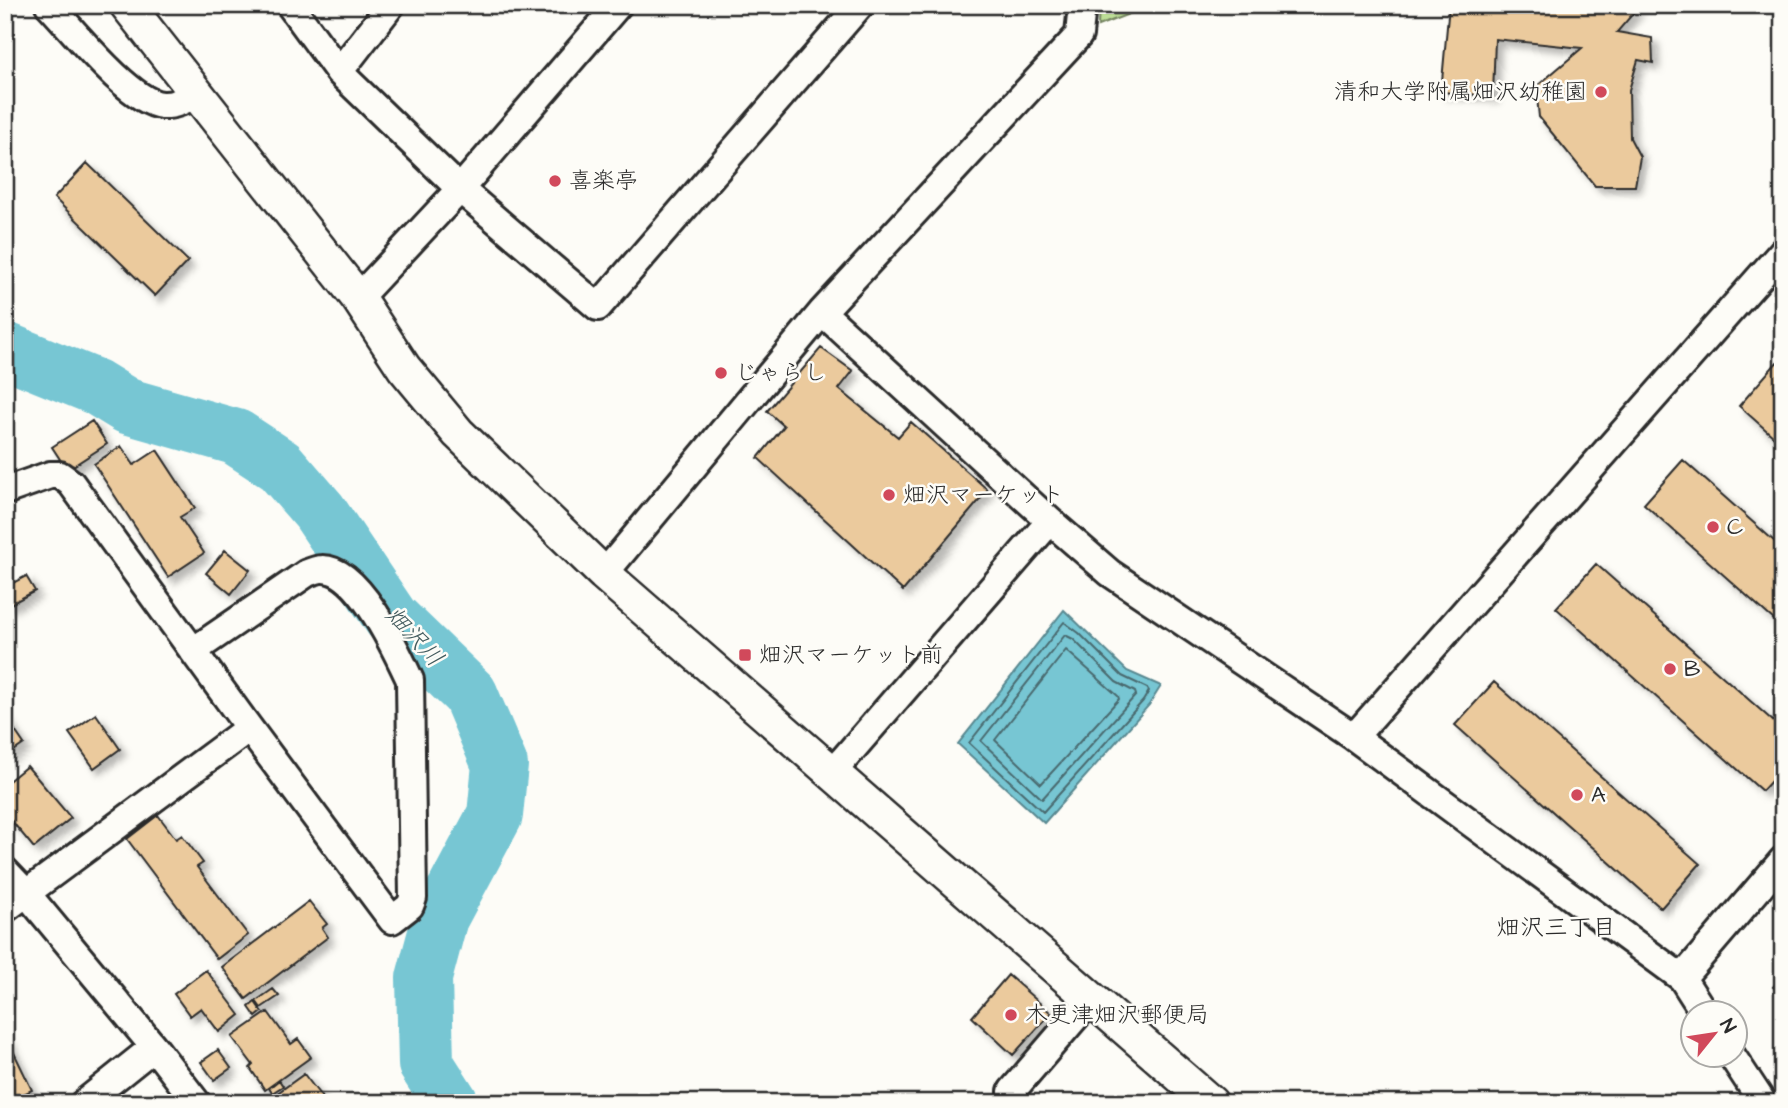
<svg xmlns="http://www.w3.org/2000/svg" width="1788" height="1108" viewBox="0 0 1788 1108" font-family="'Architects Daughter','Klee One',sans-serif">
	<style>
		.green { fill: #bdde97; stroke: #748461; stroke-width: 2 }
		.water { fill: #77c6d3; stroke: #598890; stroke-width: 2 }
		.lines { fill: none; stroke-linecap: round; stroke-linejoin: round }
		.shore { stroke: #49696e; stroke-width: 2 }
		.river { stroke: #77c6d3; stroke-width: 56 }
		.building { fill: #ebca9d; stroke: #2b2b2b; stroke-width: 2; filter: url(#shadow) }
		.minor-casing { stroke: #2b2b2b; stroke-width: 32 }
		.tertiary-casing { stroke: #2b2b2b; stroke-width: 38 }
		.minor { stroke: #fdfcf7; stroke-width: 26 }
		.tertiary { stroke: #fdfcf7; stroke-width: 33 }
		.poi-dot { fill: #d1495b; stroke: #fdfcf7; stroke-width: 2.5 }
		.labels { text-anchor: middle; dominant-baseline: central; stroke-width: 5; stroke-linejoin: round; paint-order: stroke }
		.poi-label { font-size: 23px; fill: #2b2b2b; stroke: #fdfcf7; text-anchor: start }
		.water-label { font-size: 24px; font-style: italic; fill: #425a5d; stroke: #fdfcf7 }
		.neighbourhood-label { font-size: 24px; fill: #2b2b2b; stroke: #fdfcf7 }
	</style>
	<defs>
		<filter id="shadow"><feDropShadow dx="6" dy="6" stdDeviation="3.5" flood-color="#0004"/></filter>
	</defs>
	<rect width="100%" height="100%" fill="#fdfcf7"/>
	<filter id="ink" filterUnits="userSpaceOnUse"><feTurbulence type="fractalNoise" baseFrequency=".0143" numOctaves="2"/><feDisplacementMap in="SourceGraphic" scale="14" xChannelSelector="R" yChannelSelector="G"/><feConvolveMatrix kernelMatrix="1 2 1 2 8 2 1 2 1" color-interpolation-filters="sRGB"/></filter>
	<g filter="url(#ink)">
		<!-- green -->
		<path class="green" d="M1099,5H1152L1098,26Z"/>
		<!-- water -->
		<path class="water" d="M1064,610L1127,671L1161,686L1149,705L1044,823L958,744Z"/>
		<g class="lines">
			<!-- shore -->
			<path class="shore" d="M1064,622L1079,633L1122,676L1147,688L1149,691L1143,701L1043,812L969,743Z
				M1065,635L1073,639L1116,682L1135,692L1136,695L1042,799L981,741Z
				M1066,650L1118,696L1119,699L1041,784L995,740Z"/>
			<!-- river -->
			<path class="river" d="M5,350L96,387L127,406L236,437L280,466L319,511L391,618L470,694L500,765L495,815L440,918L424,978L426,1064L451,1103"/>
		</g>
		<!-- building -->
		<path class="building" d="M1449,5H1611L1637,9L1617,32L1652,38L1653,63L1638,60L1629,90L1630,138L1640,157L1635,186H1595L1539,117L1536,87L1582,48L1495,39L1493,96L1441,92Z
			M87,163L188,261L155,296L54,198Z
			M821,348L853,371L839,389L898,437L911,422L988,490L903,591L758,458L784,426L767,411Z
			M1777,362L1783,366V445L1739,406Z
			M92,421L107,444L67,470L52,447Z
			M121,446L134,465L157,450L195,508L180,517L204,553L168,577L94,464Z
			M1683,460L1783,549V628L1644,504Z
			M225,550L250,570L231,594L206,573Z
			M1596,564L1783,730V768L1762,791L1556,608Z
			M26,576L35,591L5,607V587Z
			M1494,682L1700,864L1661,908L1455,725Z
			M96,714L120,749L94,768L69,733Z
			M5,716L24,744L5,757Z
			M27,766L71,818L34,848L5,813V784Z
			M158,815L176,839L182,835L203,863L197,867L248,935L217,959L127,839Z
			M309,901L327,924L322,928L328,937L246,999L222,967Z
			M206,970L240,1015L219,1032L201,1008L190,1016L174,994Z
			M1008,975L1051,1013L1013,1055L972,1017Z
			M1783,976V995L1773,987Z
			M273,989L279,996L261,1008L256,1001Z
			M255,1002L262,1012L256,1017L249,1007Z
			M268,1012L291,1044L298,1039L311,1057L265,1090L250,1068L253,1065L232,1037Z
			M5,1034L32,1090L5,1103Z
			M218,1050L231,1068L214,1080L201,1062Z
			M304,1074L326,1103H276L272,1097Z
			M279,1080L283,1086L272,1093L269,1088Z
			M153,1092L161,1103H140Z"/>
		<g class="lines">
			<defs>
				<path id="minor" d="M49,5C73,30 130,102 162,105C174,106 187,99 198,94
					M290,5L339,72L460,189L618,5
					M339,72L391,5
					M358,298L460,189L598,307L860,5
					M822,312L1050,521L1110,573L1354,737L1682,978L1705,1014
					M5,491L50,475H60L71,483L249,728L392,920L410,906L413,898L410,680C397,652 359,568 322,569C317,569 311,572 307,573L193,651
					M604,574L822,312L1079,35L1082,5
					M1354,737L1783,251
					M831,774L1050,521
					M5,871L27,894L154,1047L197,1103
					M5,909L249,728
					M1682,978L1783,860
					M1732,1056L1763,1103
					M84,1103L154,1047
					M1012,1103V1091L1091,999"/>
				<path id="tertiary" d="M127,5L358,298L404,368L458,433L604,574L1211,1103"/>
			</defs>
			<!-- minor casing -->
			<use href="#minor" class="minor-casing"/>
			<!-- tertiary casing -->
			<use href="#tertiary" class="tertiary-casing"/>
			<!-- minor -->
			<use href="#minor" class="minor"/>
			<!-- tertiary -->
			<use href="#tertiary" class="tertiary"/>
		</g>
	</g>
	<!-- markers -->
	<g class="poi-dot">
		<circle cx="1601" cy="92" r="7"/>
		<circle cx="555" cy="181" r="7"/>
		<circle cx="721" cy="373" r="7"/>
		<circle cx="889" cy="495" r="7"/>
		<circle cx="1713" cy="527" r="7"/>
		<rect x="738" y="648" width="14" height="14" rx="3.5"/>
		<circle cx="1670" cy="669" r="7"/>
		<circle cx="1577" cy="795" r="7"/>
		<circle cx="1011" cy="1015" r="7"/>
	</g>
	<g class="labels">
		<!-- poi labels -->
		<g class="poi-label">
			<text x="1587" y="92" text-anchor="end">清和大学附属畑沢幼稚園</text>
			<text x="569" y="181">喜楽亭</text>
			<text x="735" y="373">じゃらし</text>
			<text x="903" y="495">畑沢マーケット</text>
			<text x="1727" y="527">C</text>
			<text x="759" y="655">畑沢マーケット前</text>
			<text x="1684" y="669">B</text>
			<text x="1591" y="795">A</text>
			<text x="1025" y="1015">木更津畑沢郵便局</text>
		</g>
		<!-- water labels -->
		<g class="water-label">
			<text transform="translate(414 637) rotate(47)">畑沢川</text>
		</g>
		<!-- neighbourhood labels -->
		<g class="neighbourhood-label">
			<text x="1556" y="928">畑沢三丁目</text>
		</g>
	</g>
	<!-- margin -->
	<rect width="1788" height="1108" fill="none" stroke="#fdfcf7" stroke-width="28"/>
	<rect x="14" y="14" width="1760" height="1080" fill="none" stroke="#2b2b2b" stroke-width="2.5" filter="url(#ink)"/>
	<!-- north arrow -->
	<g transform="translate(1714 1034) rotate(60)"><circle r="33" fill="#fdfcf7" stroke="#a9a8a5" stroke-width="2"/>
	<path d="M0-5L12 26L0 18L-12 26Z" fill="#d1495b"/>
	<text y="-10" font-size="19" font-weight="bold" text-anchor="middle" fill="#2b2b2b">N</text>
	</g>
</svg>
